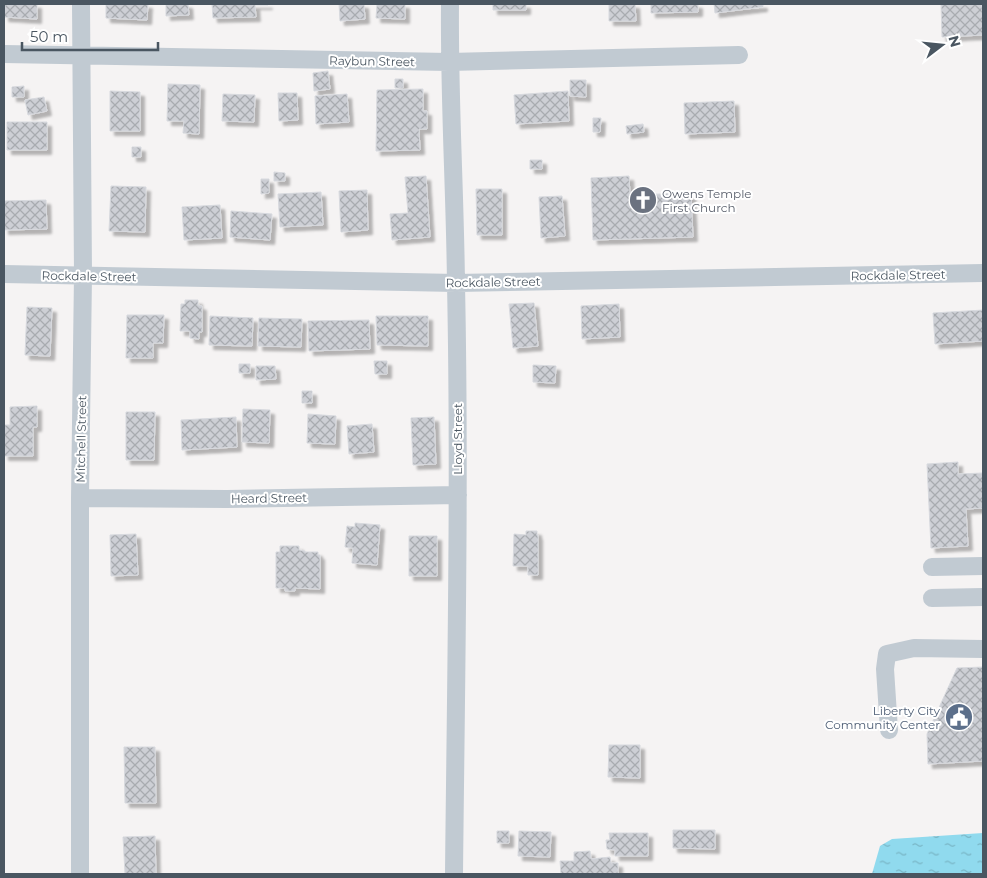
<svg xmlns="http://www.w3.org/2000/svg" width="987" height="878" viewBox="0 0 987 878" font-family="Montserrat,sans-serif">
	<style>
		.water { fill: url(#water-ripples) }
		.building { fill: url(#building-cross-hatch); stroke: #d7d9de; filter: url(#shadow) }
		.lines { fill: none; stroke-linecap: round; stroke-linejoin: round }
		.minor { stroke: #c1cad2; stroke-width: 18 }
		.labels { text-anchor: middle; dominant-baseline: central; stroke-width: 4; stroke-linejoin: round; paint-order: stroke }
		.street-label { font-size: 12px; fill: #4a5661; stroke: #fff }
		.worship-label { font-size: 12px; fill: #5b616d; stroke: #fff; text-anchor: start }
		.service-label { font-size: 12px; fill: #4e5e75; stroke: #fff; text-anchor: end }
	</style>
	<defs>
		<pattern id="water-ripples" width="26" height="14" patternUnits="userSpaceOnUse" patternTransform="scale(1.25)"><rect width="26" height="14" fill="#90daee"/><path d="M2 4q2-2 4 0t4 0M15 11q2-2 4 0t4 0" fill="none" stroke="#78b4c4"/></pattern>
		<pattern id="building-cross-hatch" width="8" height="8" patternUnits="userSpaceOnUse" patternTransform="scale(1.25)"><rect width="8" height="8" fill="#cdcfd5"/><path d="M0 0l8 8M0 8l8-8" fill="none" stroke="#a8abb0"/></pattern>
		<filter id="shadow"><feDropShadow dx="4.5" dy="4.5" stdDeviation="1" flood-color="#0004"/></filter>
	</defs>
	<rect width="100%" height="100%" fill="#f5f3f3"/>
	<!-- water -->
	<path class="water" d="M983,833V874H872L880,846L892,839Z"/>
	<!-- building -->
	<path class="building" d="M5,4H37V19L4,17Z
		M106,4H148L147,20L106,18Z
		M166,4H188L189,15L166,16Z
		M212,4H268V5H255L256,17L213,18Z
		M339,4H364L365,19L340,21Z
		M377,4H405V19L376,18Z
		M493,4H526V10H493Z
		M609,4H635L636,21H609Z
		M651,4H698V12L651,13Z
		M714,4H763V7L715,13Z
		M941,4H982L983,35L942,37Z
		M328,71L330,89L314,91L313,73Z
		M395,79H403V88H395Z
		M570,80H586V97L570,96Z
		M168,84L200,85L199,134L183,133L184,121H167Z
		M24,86V97H12V87Z
		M423,89V111H427V129H419L420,150L376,151L377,90Z
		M110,91L140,92V131H110Z
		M568,91L569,121L516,124L514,95Z
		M278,93H297L298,120L279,121Z
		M223,94L255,95L254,122L222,121Z
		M347,94L349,122L316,124L315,96Z
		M44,97L47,111L28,115L25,100Z
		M734,101L735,132L685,134L684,103Z
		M593,118H601L600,132H593Z
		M7,122H47V150H7Z
		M643,124L644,132L627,134L626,126Z
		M132,147H141V157H132Z
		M530,160H542V169H530Z
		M274,172L285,173V181H274Z
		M426,176L430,237L392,240L390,214L408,213L405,177Z
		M629,176L630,195L691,193L693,237L593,240L591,178Z
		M261,179H269V193L261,194Z
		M111,186L146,187L145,232L109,231Z
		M476,189H502V235H477Z
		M367,190L368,230L341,232L339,191Z
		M321,192L323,225L280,227L278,194Z
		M562,196L565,236L541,238L539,197Z
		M46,200L47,229L4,230V201Z
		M220,205L222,238L184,240L182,207Z
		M231,211L272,214L270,240L230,237Z
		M185,300H198V305L202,306V332H199V339L190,338V331H180L181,304H185Z
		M534,303L538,346L513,348L509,304Z
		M619,304L620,337L582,339L581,306Z
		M27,307L52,308L50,356L25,355Z
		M983,310V341L935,344L933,313Z
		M127,315H164L163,343H153V358H126Z
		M210,316L253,318L252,346L209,345Z
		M376,316H428V346L377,345Z
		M259,318L302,319L301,347L258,346Z
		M369,320L370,349L309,351L308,321Z
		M374,361H387V374H375Z
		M239,364H250V373H239Z
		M533,365L556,366L555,383L533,382Z
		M256,366H275L276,379L256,380Z
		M302,391H312V403H302Z
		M37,406V427H33V456H4V425H10V407Z
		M243,409L270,410L269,443L242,442Z
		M126,412H155L154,460H126Z
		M308,414L336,416L335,444L307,443Z
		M236,417L237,447L182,450L181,420Z
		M434,417L436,464L413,465L411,418Z
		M372,424L374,452L349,454L347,426Z
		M958,462V474L983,473V508L966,509L968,546L931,548L927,464Z
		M355,523L380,525L377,565L352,563L353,548L345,547L347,526L355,527Z
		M526,531H537V535H538V575H528V566H513L514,534L526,535Z
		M136,534L138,575L111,576L110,535Z
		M409,536H437V576H409Z
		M280,546H299V550L305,551V552H318V555H320V589L295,588V591H285V588H276V552H280Z
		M983,667V761L928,764L927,734L957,668Z
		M609,745H640V778L608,777Z
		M124,747H155L156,803H125Z
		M673,830H715V849L673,848Z
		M497,831H509V843H497Z
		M519,831L551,832L550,857L518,856Z
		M609,833H648V856H615V850L607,849L606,840H610Z
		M155,836L156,874H125L123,837Z
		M590,851L591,859L610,857L611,863H618V874H561L560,861H574V852Z"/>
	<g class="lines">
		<!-- minor -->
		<path class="minor" d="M450,4C449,97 455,190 456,284C460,480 456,677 454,874
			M4,54L449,62L739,55
			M4,274L456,283L983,273
			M80,498L227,499L458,495
			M932,567L983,566
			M932,598L983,597
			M889,730L885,669L887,654L914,648L983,649
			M80,874V498L83,275L81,4"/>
	</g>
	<!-- icons -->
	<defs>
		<symbol id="church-disc" viewBox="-11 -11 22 22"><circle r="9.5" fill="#6b7280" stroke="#fff"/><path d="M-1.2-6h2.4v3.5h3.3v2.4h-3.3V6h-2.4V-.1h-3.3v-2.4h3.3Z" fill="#fff"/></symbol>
		<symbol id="civic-disc" viewBox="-11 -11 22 22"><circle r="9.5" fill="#5c6f8a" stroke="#fff"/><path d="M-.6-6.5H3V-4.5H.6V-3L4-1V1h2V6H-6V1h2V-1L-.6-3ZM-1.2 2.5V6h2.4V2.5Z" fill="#fff"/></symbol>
	</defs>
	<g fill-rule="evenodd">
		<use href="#church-disc" x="627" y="184" width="32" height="32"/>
		<use href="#civic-disc" x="943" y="701" width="32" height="32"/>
	</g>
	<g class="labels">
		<!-- street labels -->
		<g class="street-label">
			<text transform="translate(372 61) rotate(1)">Raybun Street</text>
			<text transform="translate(898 275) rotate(-1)">Rockdale Street</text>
			<text transform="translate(89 276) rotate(1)">Rockdale Street</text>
			<text transform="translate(493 282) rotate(-1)">Rockdale Street</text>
			<text transform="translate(81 439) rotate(-89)">Mitchell Street</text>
			<text transform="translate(457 439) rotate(-90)">Lloyd Street</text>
			<text transform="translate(269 498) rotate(-1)">Heard Street</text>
		</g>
		<!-- worship labels -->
		<g class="worship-label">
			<text x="662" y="193">Owens Temple<tspan x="662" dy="14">First Church</tspan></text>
		</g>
		<!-- service labels -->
		<g class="service-label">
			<text x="940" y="710">Liberty City<tspan x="940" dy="14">Community Center</tspan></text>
		</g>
	</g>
	<!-- border -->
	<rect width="987" height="878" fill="none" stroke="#4a5661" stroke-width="10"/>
	<!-- north arrow -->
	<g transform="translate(942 45) rotate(74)" stroke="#ffffff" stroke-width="4" paint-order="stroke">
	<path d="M0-4L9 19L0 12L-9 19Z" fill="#4a5661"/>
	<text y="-8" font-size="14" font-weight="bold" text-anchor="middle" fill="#4a5661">N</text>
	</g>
	<!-- scale -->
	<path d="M22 42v8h136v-8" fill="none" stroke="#4a5661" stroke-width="2.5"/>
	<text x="30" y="42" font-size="15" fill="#4a5661" stroke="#ffffff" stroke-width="4" paint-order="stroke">50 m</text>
</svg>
